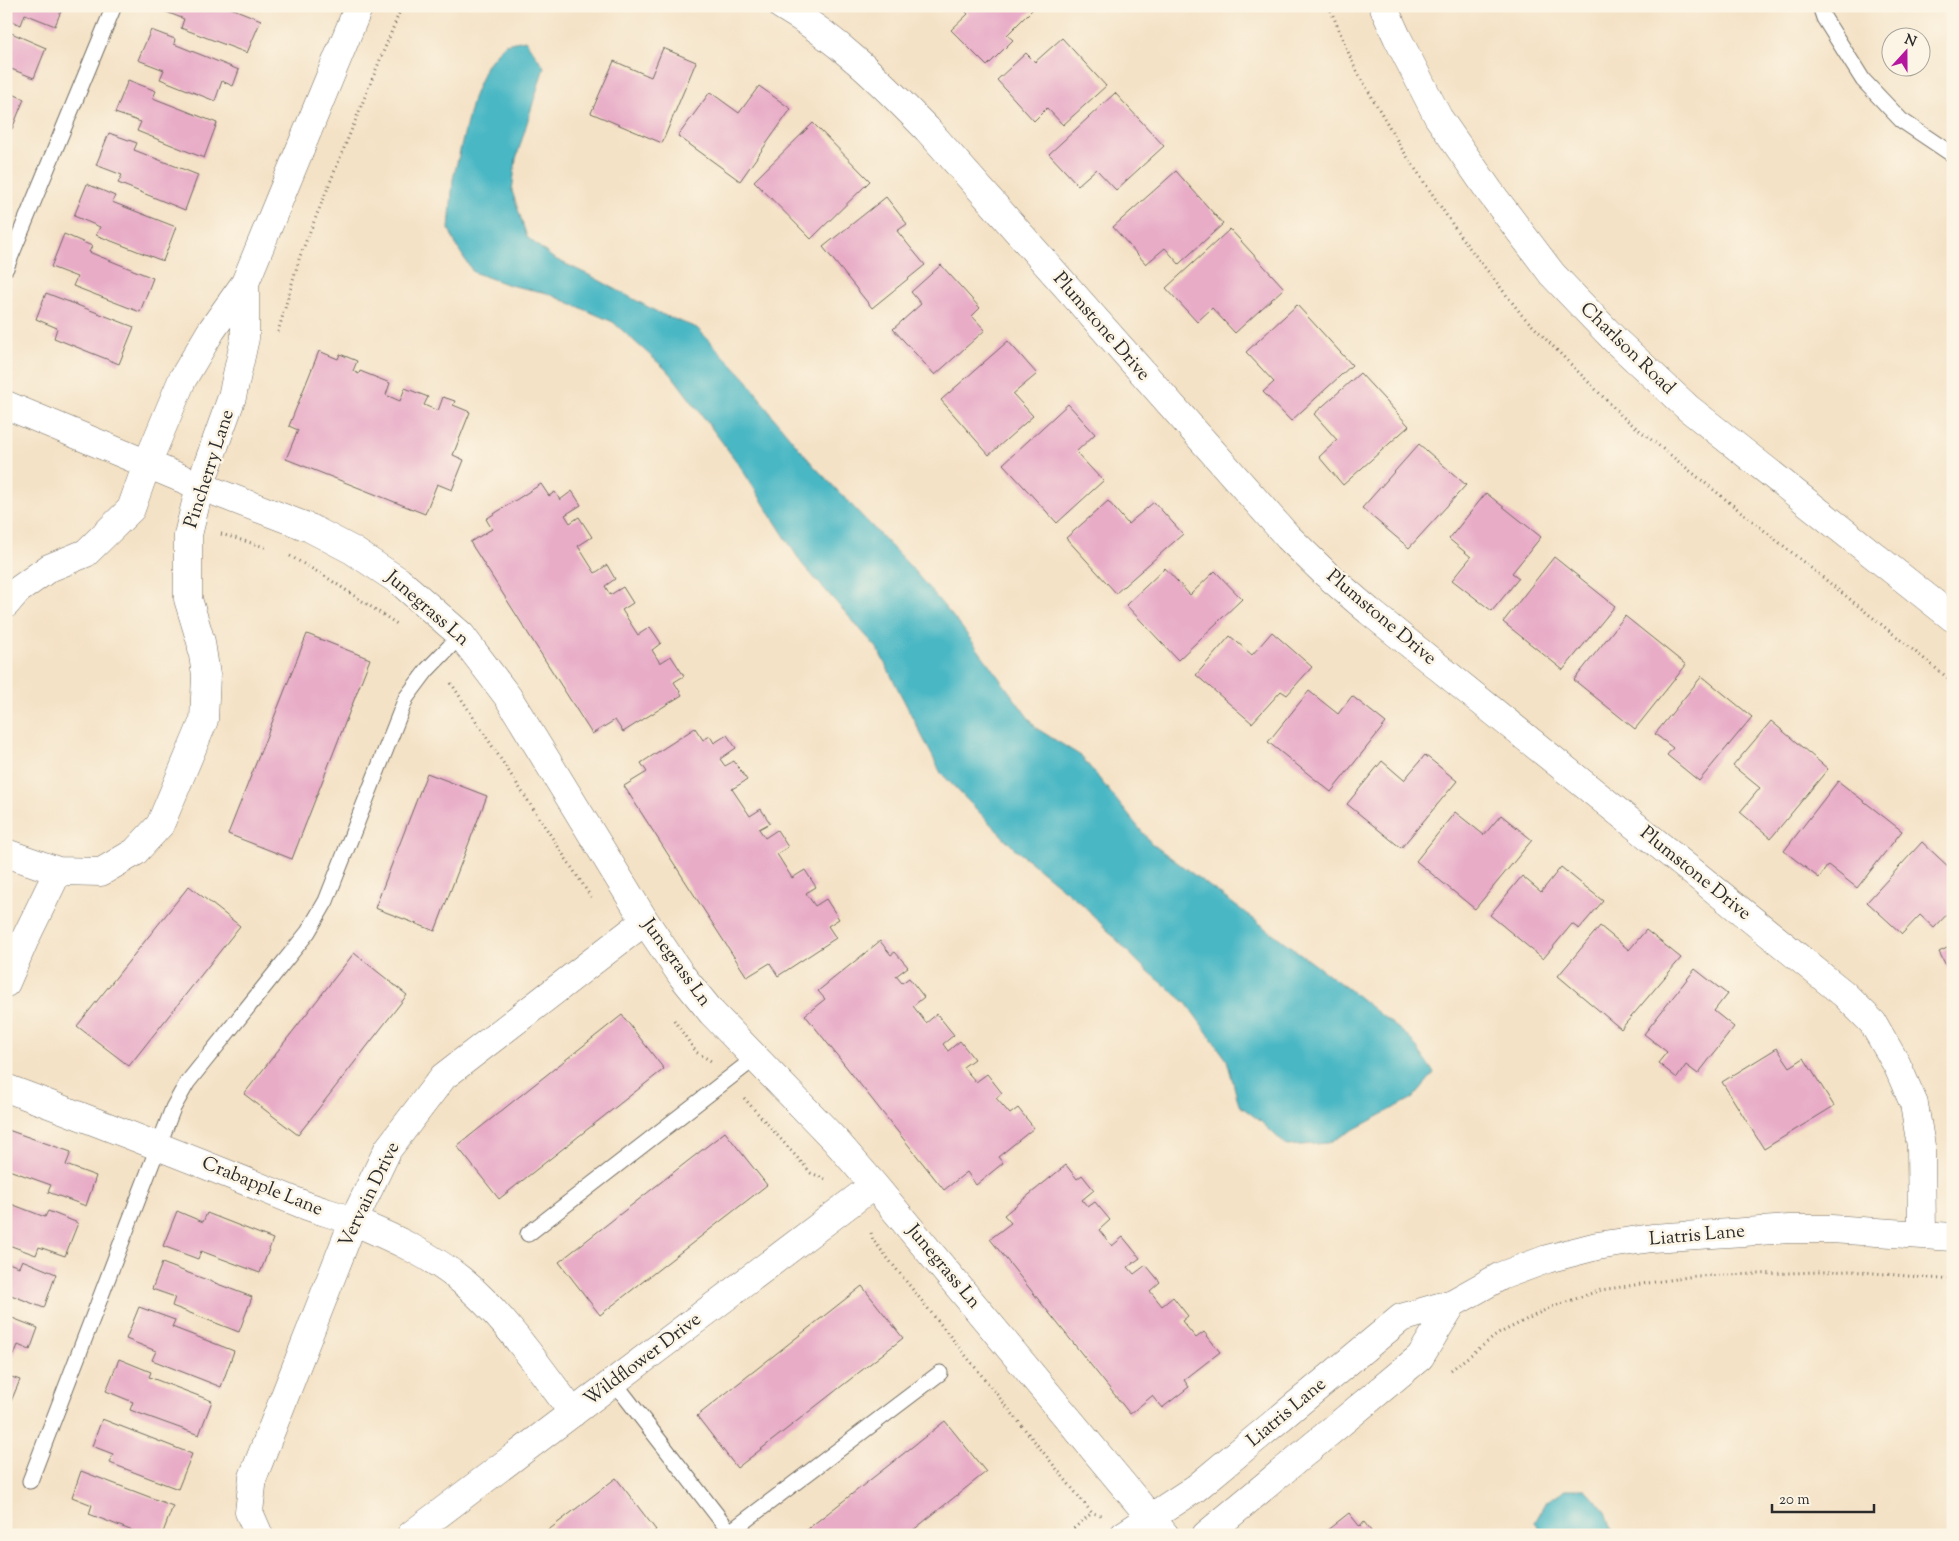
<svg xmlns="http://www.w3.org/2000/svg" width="1959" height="1541" viewBox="0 0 1959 1541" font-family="'Sorts Mill Goudy',serif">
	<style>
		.water { fill: #49b7c4; stroke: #3a7178 }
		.building { fill: #e8acc7 }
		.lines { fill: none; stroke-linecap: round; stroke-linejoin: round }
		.lane-casing { stroke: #716b61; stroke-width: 17 }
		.street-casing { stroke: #716b61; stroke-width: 29 }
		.secondary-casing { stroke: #716b61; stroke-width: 29 }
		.path { stroke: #716b61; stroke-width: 3; stroke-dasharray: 1 4; stroke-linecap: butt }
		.lane { stroke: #fff; stroke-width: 15 }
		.street { stroke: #fff; stroke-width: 28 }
		.secondary { stroke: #fff; stroke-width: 28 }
		.labels { text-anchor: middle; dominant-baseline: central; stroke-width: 5; stroke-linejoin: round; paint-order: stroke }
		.street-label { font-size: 19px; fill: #2b2b2b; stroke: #fcf5e5 }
	</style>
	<rect width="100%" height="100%" fill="#fcf5e5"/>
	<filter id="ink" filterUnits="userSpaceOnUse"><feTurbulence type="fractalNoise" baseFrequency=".02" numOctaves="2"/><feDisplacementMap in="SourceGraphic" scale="10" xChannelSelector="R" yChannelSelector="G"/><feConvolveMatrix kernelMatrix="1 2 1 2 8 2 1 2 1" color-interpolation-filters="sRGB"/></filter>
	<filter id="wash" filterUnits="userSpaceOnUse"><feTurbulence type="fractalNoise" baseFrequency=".0096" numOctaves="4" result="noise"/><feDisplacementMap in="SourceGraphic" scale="20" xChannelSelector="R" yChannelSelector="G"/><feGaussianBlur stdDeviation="1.12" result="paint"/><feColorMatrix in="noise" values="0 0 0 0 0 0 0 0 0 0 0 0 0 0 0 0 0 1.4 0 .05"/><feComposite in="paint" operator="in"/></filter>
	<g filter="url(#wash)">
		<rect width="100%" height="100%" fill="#f4e2c6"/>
		<!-- water -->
		<path class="water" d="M525,40L544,67L516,159L512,191L527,237L553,258L593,277L661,314L697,328L747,380L773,417L814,466L909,565L960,625L1036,728L1081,756L1151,843L1356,995L1410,1038L1434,1073L1413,1098L1328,1143L1287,1146L1259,1120L1239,1105L1227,1060L1186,1003L1141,965L1083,905L1015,849L941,773L877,648L802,564L740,466L671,374L613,322L547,293L509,285L473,272L457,247L449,229L453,179L473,98L486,66L505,44Z
			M1566,1489H1585L1606,1512L1614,1535H1545L1535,1522L1547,1501Z"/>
		<g id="blocks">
			<!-- building -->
			<path class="building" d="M6,6H63L55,26L25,14L21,25L6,19Z
				M160,6H226L261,20L247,53L181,28L184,19L159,9Z
				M960,6H1036L1007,35L1013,40L987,66L951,30L968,14Z
				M151,30L175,39L174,44L239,70L233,86L222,81L215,101L160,79L164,70L138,60Z
				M9,32L46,48L34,78L6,67V36Z
				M1062,38L1106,86L1063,125L1047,108L1034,121L997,80L1026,53L1035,62Z
				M663,48L696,62L662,143L591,113L614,61L651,77Z
				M128,80L156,91L153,98L217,123L204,158L137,131L141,122L115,113Z
				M759,86L791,109L740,181L678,136L710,92L739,113Z
				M6,91L24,99L12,129L6,127Z
				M1115,93L1164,146L1116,190L1096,169L1078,185L1049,154Z
				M813,123L870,181L811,239L754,181Z
				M109,133L137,143L134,150L198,175L185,210L118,183L122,175L96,165Z
				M1176,171L1223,224L1179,264L1165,248L1146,264L1113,227Z
				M87,184L115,196L112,202L176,227L163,261L96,235L100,227L74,216Z
				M886,197L907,224L897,231L925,265L872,308L823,247Z
				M1230,229L1284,288L1235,333L1212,308L1197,322L1166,288Z
				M64,234L92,246L89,252L153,278L140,312L73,286L77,277L51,267Z
				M941,265L980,308L972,316L985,330L935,375L893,329L921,304L911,292Z
				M46,293L134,327L119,364L54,338L57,328L36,319Z
				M1297,305L1352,365L1291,421L1263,392L1274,382L1246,352Z
				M1008,341L1037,374L1013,394L1033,416L989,455L941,400Z
				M319,351L338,359L340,354L357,361L353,371L359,374L360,371L390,383L386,395L400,401L405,388L428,397L424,405L438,411L443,397L455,401L453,405L470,412L453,455L464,460L452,490L437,484L425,514L286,459L298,430L289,426Z
				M1360,373L1409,426L1343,485L1319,457L1337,440L1314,414Z
				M1068,404L1095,434L1076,452L1103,481L1057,523L1003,464Z
				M1419,444L1466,485L1409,548L1362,508Z
				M541,484L549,496L555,492L560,500L572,491L581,505L565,515L570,523L579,517L592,537L578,546L595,573L607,565L615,579L605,586L610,595L623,587L633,603L622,610L638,635L650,627L661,643L652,650L660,663L671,656L684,676L674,682L682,695L623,732L615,720L592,734L470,542L492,529L486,519Z
				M1486,493L1541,537L1512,573L1519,578L1492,611L1452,580L1471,557L1449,539Z
				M1108,501L1128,524L1154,502L1183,534L1116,593L1066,538Z
				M1554,557L1615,606L1563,670L1503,622Z
				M1165,568L1190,595L1215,571L1242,599L1178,660L1126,605Z
				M1625,616L1686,665L1635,729L1574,680Z
				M1272,632L1312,667L1287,695L1281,691L1252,723L1196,675L1230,636L1252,655Z
				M307,634L370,659L292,859L228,834Z
				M1702,676L1752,717L1699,781L1667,755L1673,748L1655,734Z
				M1309,691L1338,714L1352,696L1386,723L1331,792L1268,742Z
				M1771,721L1828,769L1771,838L1740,812L1760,788L1733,766Z
				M695,728L703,740L710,736L714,743L727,735L736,748L720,759L725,766L734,761L747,780L732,789L750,816L761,809L770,823L759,829L765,838L777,830L788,847L777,854L792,878L805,870L816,887L806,893L815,906L826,899L839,919L828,926L836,938L778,976L770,963L747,977L624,786L647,772L641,763Z
				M1425,755L1457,781L1401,848L1347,804L1382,761L1404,780Z
				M427,773L487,796L435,931L375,908Z
				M1838,781L1902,831L1857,888L1828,865L1819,878L1784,851Z
				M1455,812L1484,835L1501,815L1532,840L1475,909L1416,861Z
				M1922,842L1953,871V908L1934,928L1920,915L1902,934L1867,902Z
				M1561,867L1603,901L1579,929L1572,924L1543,959L1490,915L1522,876L1541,892Z
				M189,886L240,926L129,1066L77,1026Z
				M1600,926L1629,950L1646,930L1681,958L1621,1029L1558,976Z
				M880,941L891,955L895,952L908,967L896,976L902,983L909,978L924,997L913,1006L926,1023L937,1014L954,1035L943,1044L948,1051L960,1041L974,1059L963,1067L976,1082L987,1074L1002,1093L996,1098L1010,1114L1018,1108L1034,1128L998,1157L1003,1163L976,1185L967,1172L944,1190L805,1015L825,999L818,991Z
				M1953,945V979L1939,952Z
				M354,953L407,995L298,1135L244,1094Z
				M1695,969L1727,994L1714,1011L1734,1027L1698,1074L1686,1065L1677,1078L1658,1063L1667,1052L1644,1034Z
				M622,1015L664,1069L499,1199L457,1146Z
				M1777,1048L1790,1067L1804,1058L1834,1106L1764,1149L1722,1082Z
				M8,1130L71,1152L66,1165L96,1176L86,1206L48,1192L51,1185L6,1169V1135Z
				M725,1132L767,1185L600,1315L559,1262Z
				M1066,1165L1077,1179L1082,1175L1094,1190L1082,1200L1088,1207L1095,1202L1110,1220L1099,1230L1112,1246L1123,1237L1140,1258L1128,1267L1134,1274L1146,1265L1160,1282L1150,1291L1162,1306L1173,1297L1188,1316L1182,1321L1196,1338L1204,1332L1220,1352L1184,1380L1189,1387L1162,1408L1152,1396L1130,1414L990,1239L1011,1223L1004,1215Z
				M6,1202L45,1217L48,1211L78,1223L65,1256L39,1247L36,1255L6,1244Z
				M177,1211L203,1222L207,1213L273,1239L260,1273L201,1251L198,1259L163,1246Z
				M22,1260L56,1274L44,1308L11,1295L8,1304H6V1262L19,1267Z
				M162,1263L252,1297L239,1332L172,1306L175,1297L152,1289Z
				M862,1286L903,1338L737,1468L697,1416Z
				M139,1307L175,1320L172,1327L234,1351L221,1387L152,1360L156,1351L126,1339Z
				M7,1316L38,1328L30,1350L18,1345L14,1355L6,1352Z
				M119,1359L151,1372L149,1377L212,1401L199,1435L130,1410L133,1402L106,1391Z
				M6,1375L20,1380L6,1413Z
				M102,1419L192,1454L178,1489L110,1463L113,1454L92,1446Z
				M945,1421L986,1472L907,1535H800Z
				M81,1471L173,1506L162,1535H143L89,1514L92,1505L72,1497Z
				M616,1478L656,1530L650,1535H542Z
				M1349,1513L1360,1527L1364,1522L1374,1535H1321Z"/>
		</g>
	</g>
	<g filter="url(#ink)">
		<use href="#blocks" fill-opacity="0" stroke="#716b61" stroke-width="1"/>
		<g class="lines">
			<defs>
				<path id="lane" d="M1820,6L1824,18L1863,80L1901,120L1953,155
					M6,268L114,6
					M528,1234L755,1058
					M614,1382L730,1532
					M30,1481L173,1108L187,1083L308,932L326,901L406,698L427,670L461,635
					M726,1535L940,1373"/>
				<path id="street" d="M782,6C837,38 883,84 927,129L1288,537L1326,574L1369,611L1844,994L1873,1023L1897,1065L1914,1104L1921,1146L1922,1234
					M6,405L200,486L310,528L352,550L399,581L461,635L508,697L645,921L682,976L712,1013L835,1140L874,1185L1165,1535
					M6,604L17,591L49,568L86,553L131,509L147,464L182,380L211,331L245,283L359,6
					M6,853L58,871
					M6,983L25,939L58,871L101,872L135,852L160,825L204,720L206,675L201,642L188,599V535L200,486L232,397L245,338V283
					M6,1088C105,1125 204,1164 302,1204C319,1211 338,1215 355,1222C391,1237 431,1255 461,1280C503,1314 541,1370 573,1413
					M259,1535L249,1512L253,1477L353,1222L388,1149L443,1077L645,921
					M411,1535L874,1185
					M1124,1535L1196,1488L1401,1318L1453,1303L1501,1276L1547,1259L1597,1246L1652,1238L1789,1229H1831L1953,1237
					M1206,1535L1420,1357L1453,1303"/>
				<path id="secondary" d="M1383,6L1397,37L1438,117L1490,192L1552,274L1616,341L1688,408L1953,618"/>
			</defs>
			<!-- lane casing -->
			<use href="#lane" class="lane-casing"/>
			<!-- street casing -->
			<use href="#street" class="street-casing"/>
			<!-- secondary casing -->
			<use href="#secondary" class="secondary-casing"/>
			<!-- path -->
			<path class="path" d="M1329,6L1354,66L1402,149L1461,237L1522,315L1623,417L1953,682
				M278,332L300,256L402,6
				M221,534L265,547
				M290,556L323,575L397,624
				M451,683L591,897
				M674,1020L696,1052L711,1061
				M744,1098L811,1173L825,1179
				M871,1233L873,1240L1092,1513L1101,1515
				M1451,1370L1498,1334L1549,1308L1601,1290L1695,1276L1851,1271L1953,1280
				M1066,1535L1092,1513"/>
			<!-- lane -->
			<use href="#lane" class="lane"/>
			<!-- street -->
			<use href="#street" class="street"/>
			<!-- secondary -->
			<use href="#secondary" class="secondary"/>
		</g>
	</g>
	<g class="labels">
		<!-- street labels -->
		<g class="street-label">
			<text transform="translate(1101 327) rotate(49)">Plumstone Drive</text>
			<text transform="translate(1627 349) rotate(44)">Charlson Road</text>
			<text transform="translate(210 469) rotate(-72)">Pincherry Lane</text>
			<text transform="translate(427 609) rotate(41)">Junegrass Ln</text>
			<text transform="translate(1381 618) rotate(40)">Plumstone Drive</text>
			<text transform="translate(1695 874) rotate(39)">Plumstone Drive</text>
			<text transform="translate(676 963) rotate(54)">Junegrass Ln</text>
			<text transform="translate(262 1187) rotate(22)">Crabapple Lane</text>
			<text transform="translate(370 1195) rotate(-64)">Vervain Drive</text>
			<text transform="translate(1697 1236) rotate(-5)">Liatris Lane</text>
			<text transform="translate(943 1267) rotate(50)">Junegrass Ln</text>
			<text transform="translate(643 1360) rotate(-37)">Wildflower Drive</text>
			<text transform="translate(1287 1413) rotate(-40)">Liatris Lane</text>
		</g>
	</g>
	<!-- margin -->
	<rect width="1959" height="1541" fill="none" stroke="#fcf5e5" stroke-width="25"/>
	<!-- north arrow -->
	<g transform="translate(1906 52) rotate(21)"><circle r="24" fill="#fcf5e5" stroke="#a8a49b"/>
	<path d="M0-4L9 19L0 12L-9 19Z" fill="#b5179e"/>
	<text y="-8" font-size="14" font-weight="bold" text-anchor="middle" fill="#2b2b2b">N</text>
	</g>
	<!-- scale -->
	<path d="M1772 1504v8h102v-8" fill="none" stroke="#2b2b2b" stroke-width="2.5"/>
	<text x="1779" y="1504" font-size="15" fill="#2b2b2b" stroke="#fcf5e5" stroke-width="4" paint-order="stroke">20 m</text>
</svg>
